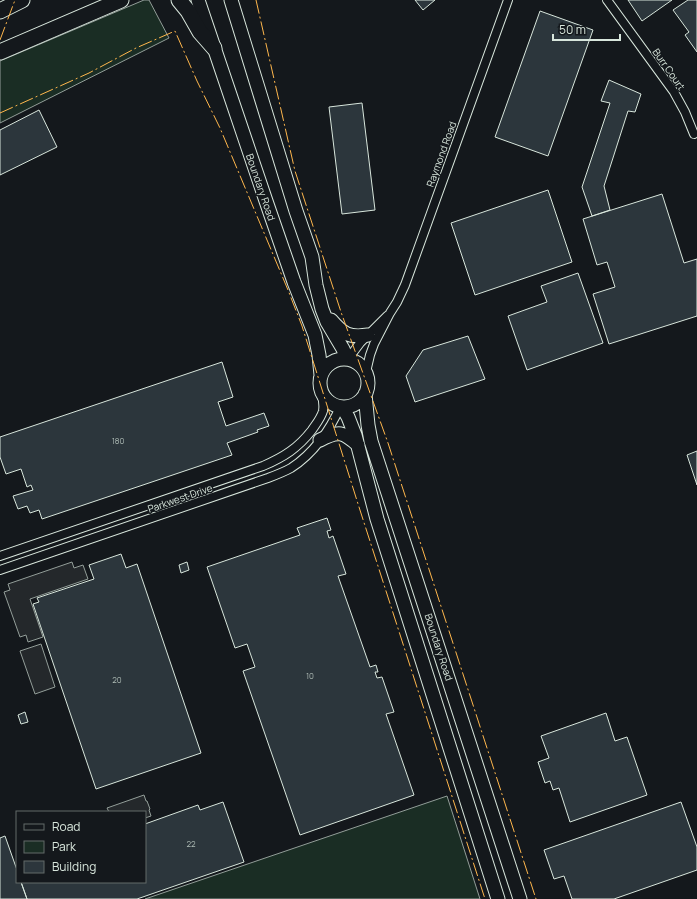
<svg xmlns="http://www.w3.org/2000/svg" width="697" height="899" viewBox="0 0 697 899" font-family="Manrope,sans-serif">
	<style>
		.green { fill: #1a2d24; stroke: #939e99 }
		.parking { fill: #24282b; stroke: #939e99 }
		.building { fill: #2c363c; stroke: #d8e6dc }
		.lines { fill: none; stroke-linecap: round; stroke-linejoin: round }
		.street-casing { stroke: #d8e6dc; stroke-width: 10 }
		.primary-casing { stroke: #d8e6dc; stroke-width: 15 }
		.highway-casing { stroke: #d8e6dc; stroke-width: 17 }
		.street { stroke: #14181c; stroke-width: 8 }
		.primary { stroke: #14181c; stroke-width: 13 }
		.highway { stroke: #14181c; stroke-width: 15 }
		.power { stroke: #ffb74d; stroke-width: 1; stroke-dasharray: 14 3 2 3; stroke-linecap: butt }
		.labels { text-anchor: middle; dominant-baseline: central; stroke-width: 3; stroke-linejoin: round; paint-order: stroke }
		.number-label { font-size: 8px; fill: #adbab4 }
		.street-label { font-size: 10px; fill: #d8e6dc; stroke: #14181c }
	</style>
	<rect width="100%" height="100%" fill="#14181c"/>
	<!-- green -->
	<path class="green" d="M144,0H149L169,38L0,123V61Z
		M447,796L480,899H145Z"/>
	<!-- parking -->
	<path class="parking" d="M72,562L74,568L83,565L88,579L30,599L43,637L28,642L26,635L20,637L4,592L10,590L8,584Z
		M41,644L55,687L35,694L20,651Z
		M144,795L146,801H147L150,809L149,810L151,816L145,818V812H109L107,808Z"/>
	<!-- building -->
	<path class="building" d="M415,0H435L423,10Z
		M628,0H672L642,21Z
		M688,0H697V52L685,35L689,32L673,10Z
		M540,11L593,30L548,156L495,137Z
		M609,80L641,94L635,112L628,111L604,186L610,210L592,216L582,187L610,103L601,101Z
		M362,103L375,210L342,214L329,107Z
		M39,110L57,147L0,175V130Z
		M548,190L572,262L475,295L451,223Z
		M662,194L684,263L697,259V316L609,344L593,294L615,287L607,262L597,265L583,219Z
		M578,273L603,343L527,370L508,316L547,302L541,286Z
		M468,336L485,379L415,402L406,376L423,350Z
		M222,362L233,397L218,402L226,426L264,413L269,426L257,430L258,432L227,443L232,455L42,519L39,510L30,513L27,506L18,509L13,496L33,490L31,485L27,487L21,469L6,474L0,457V437Z
		M697,451V485L687,455Z
		M327,518L331,530L327,531L329,538L333,536L346,574L338,576L370,667L376,665L378,672H375L377,678L382,677L394,712L386,714L414,795L300,835L243,671L255,667L247,644L235,648L207,567L300,535L297,528Z
		M121,554L126,568L137,564L201,753L96,789L33,604L39,602L37,598L94,579L89,565Z
		M187,562L189,570L181,573L179,565Z
		M25,712L28,722L21,724L18,715Z
		M606,713L615,741L627,737L647,795L570,822L559,788L553,790L550,781L545,783L538,762L549,758L541,736Z
		M223,802L244,862L137,899H27L21,882H145V824L198,805L200,810Z
		M681,802L697,847V870L614,899H572L564,876L554,879L544,850Z
		M5,836L17,870V882H21L27,899H0V838Z"/>
	<g class="lines">
		<defs>
			<path id="street" d="M607,0L674,92L685,112L694,134
				M348,359L360,343L387,316
				M366,372L370,355L374,344L390,313L397,302L405,285L508,0
				M0,556L263,466C284,457 298,448 312,430C316,424 321,418 323,411C324,405 323,399 321,393
				M0,570L268,478C276,475 284,472 291,468C313,454 330,430 340,407"/>
			<path id="primary" d="M198,0L266,201L294,282L315,335L319,355L321,375
				M231,0L296,211L312,257L316,285L322,309L327,322L343,349L347,359
				M331,320C343,334 349,338 368,335
				M320 383a24 24 0 1 1 48 0a24 24 0 1 1-48 0Z
				M365,394L368,425L371,441L520,899
				M342,407L348,417L355,435L377,519L498,899
				M320,440C339,430 343,432 358,445"/>
			<path id="highway" d="M179,0L188,11L200,32L214,48
				M0,11L22,0
				M0,52L121,0"/>
		</defs>
		<!-- street casing -->
		<use href="#street" class="street-casing"/>
		<!-- primary casing -->
		<use href="#primary" class="primary-casing"/>
		<!-- highway casing -->
		<use href="#highway" class="highway-casing"/>
		<!-- street -->
		<use href="#street" class="street"/>
		<!-- primary -->
		<use href="#primary" class="primary"/>
		<!-- highway -->
		<use href="#highway" class="highway"/>
		<!-- power -->
		<path class="power" d="M256,0L295,171L341,312L388,443L536,899
			M0,40L15,0
			M0,113L89,73L136,48L175,31L197,81L220,128L288,290L302,326L359,507L485,899"/>
	</g>
	<g class="labels">
		<!-- number labels -->
		<g class="number-label">
			<text x="118" y="440">180</text>
			<text x="310" y="675">10</text>
			<text x="117" y="679">20</text>
			<text x="191" y="843">22</text>
		</g>
		<!-- street labels -->
		<g class="street-label">
			<text transform="translate(669 69) rotate(55)">Burr Court</text>
			<text transform="translate(441 154) rotate(-70)">Raymond Road</text>
			<text transform="translate(261 187) rotate(71)">Boundary Road</text>
			<text transform="translate(180 498) rotate(-19)">Parkwest Drive</text>
			<text transform="translate(439 647) rotate(72)">Boundary Road</text>
		</g>
	</g>
	<!-- legend -->
	<rect x="16" y="811" width="130" height="72" fill="#14181c" stroke="#626a69"/>
	<rect x="24" y="824" width="20" height="6" fill="#14181c" stroke="#626a69"/>
	<text x="52" y="831" font-size="12" fill="#d8e6dc">Road</text>
	<rect x="24" y="841" width="20" height="12" fill="#1a2d24" stroke="#626a69"/>
	<text x="52" y="851" font-size="12" fill="#d8e6dc">Park</text>
	<rect x="24" y="861" width="20" height="12" fill="#2c363c" stroke="#626a69"/>
	<text x="52" y="871" font-size="12" fill="#d8e6dc">Building</text>
	<!-- scale -->
	<path d="M553 34v6h67v-6" fill="none" stroke="#d8e6dc" stroke-width="2"/>
	<text x="559" y="34" font-size="12" fill="#d8e6dc" stroke="#14181c" stroke-width="3" paint-order="stroke">50 m</text>
</svg>
